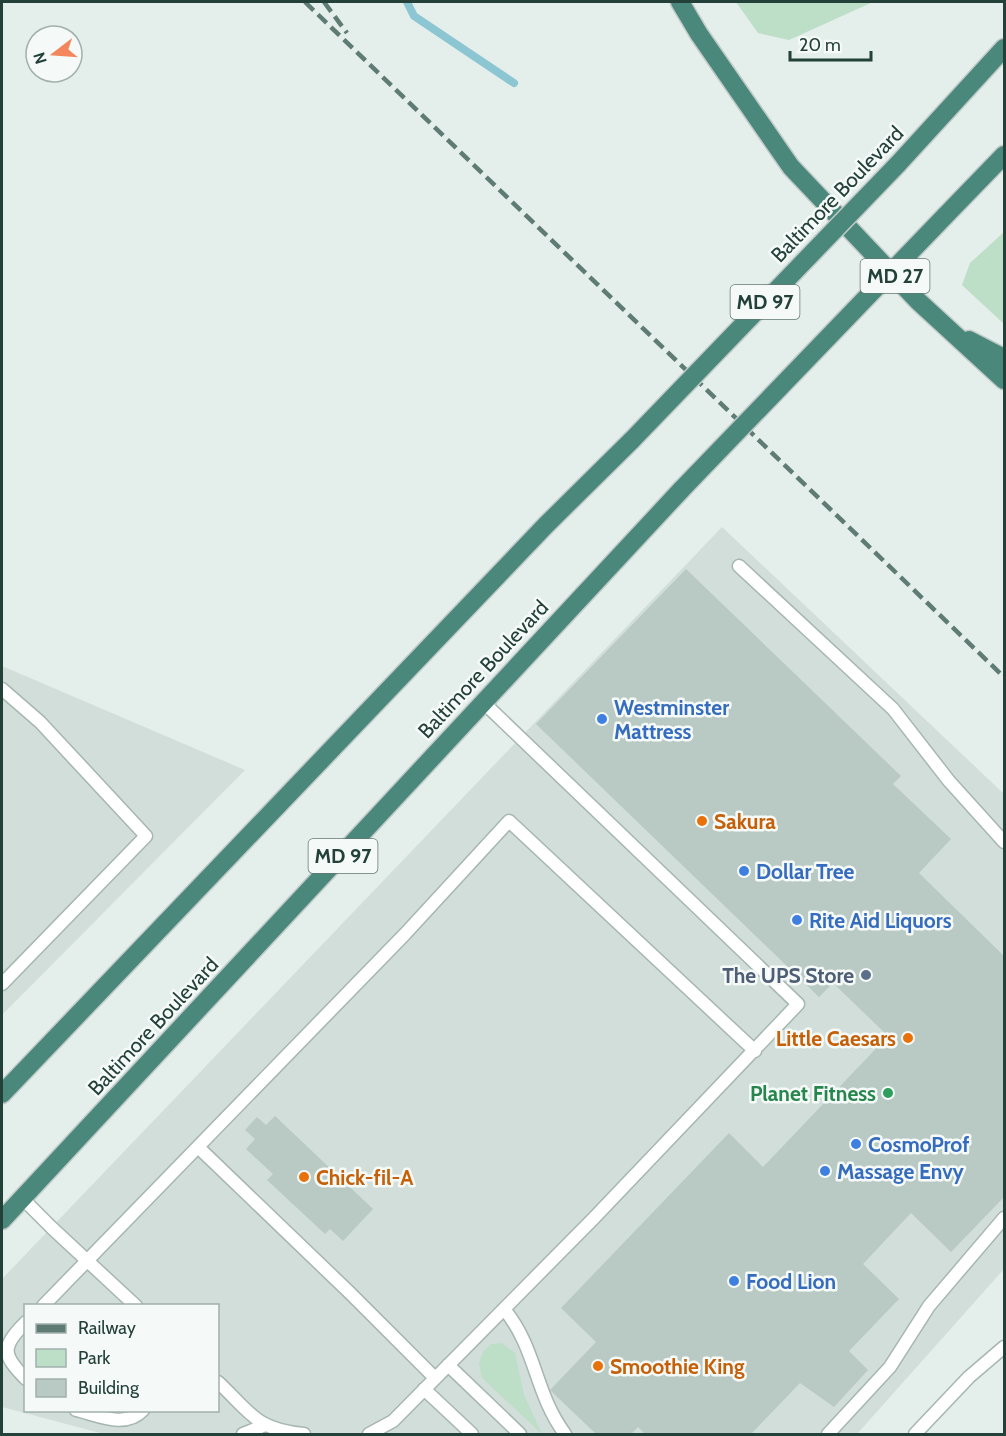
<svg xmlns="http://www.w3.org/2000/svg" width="1006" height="1436" viewBox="0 0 1006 1436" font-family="Cabin,sans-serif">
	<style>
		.built { fill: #d2ded9; fill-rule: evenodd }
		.green { fill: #bddfc7 }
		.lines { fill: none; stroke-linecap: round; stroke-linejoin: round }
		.stream { stroke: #8cc6d3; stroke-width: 8 }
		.building { fill: #b9c9c3 }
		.service-casing { stroke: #a6b6b1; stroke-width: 15 }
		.trunk-casing { stroke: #c1cac8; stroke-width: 21 }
		.service { stroke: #fff; stroke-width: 12 }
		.trunk { stroke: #4b887c; stroke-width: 18 }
		.rail { stroke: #5e7b74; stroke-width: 4.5; stroke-dasharray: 12 6; stroke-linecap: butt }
		.trunk-bridge-casing { stroke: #c1cac8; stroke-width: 21; stroke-linecap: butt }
		.trunk-bridge { stroke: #4b887c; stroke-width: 18 }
		.shop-dot { fill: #3f7fe0; stroke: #f5faf8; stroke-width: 2 }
		.food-dot { fill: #e8710a; stroke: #f5faf8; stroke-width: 2 }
		.service-dot { fill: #5c6f8a; stroke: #f5faf8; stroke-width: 2 }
		.leisure-dot { fill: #2e9e5b; stroke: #f5faf8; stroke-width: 2 }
		.labels { text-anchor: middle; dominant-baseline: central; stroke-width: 5; stroke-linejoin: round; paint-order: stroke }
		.shield { fill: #f5faf8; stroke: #627872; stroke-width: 1.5 }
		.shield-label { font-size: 20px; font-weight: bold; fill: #234039 }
		.street-label { font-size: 21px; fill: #234039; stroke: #f5faf8 }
		.shop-label { font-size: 21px; font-weight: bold; fill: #366cbe; stroke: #f5faf8; text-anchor: start }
		.food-label { font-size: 21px; font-weight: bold; fill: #c56008; stroke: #f5faf8; text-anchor: start }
		.service-label { font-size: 21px; font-weight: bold; fill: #4e5e75; stroke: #f5faf8; text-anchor: end }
		.leisure-label { font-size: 21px; font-weight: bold; fill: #27864d; stroke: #f5faf8; text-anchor: end }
	</style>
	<rect width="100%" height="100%" fill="#e4eeea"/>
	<!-- built -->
	<path class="built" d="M722,527L1004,794V1269L857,1434H104L2,1407V1279ZM26,1306H218V1410H26Z
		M2,666L245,770L2,1015Z"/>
	<!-- green -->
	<path class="green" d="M736,2H873L789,40L758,33Z
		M1004,232V324L962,285L970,263Z
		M502,1343L515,1353L524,1395L542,1434L482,1378L479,1363L483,1352L491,1344Z"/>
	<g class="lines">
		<!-- stream -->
		<path class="stream" d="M407,2L414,16L514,83"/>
	</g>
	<!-- building -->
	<path class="building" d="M686,569L901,776L893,784L951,839L919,873L1004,956V1197L951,1252L911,1213L863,1264L899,1299L849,1351L868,1370L834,1407L800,1383L751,1434H645L638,1427L631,1434H596L550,1390L596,1342L561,1308L729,1133L763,1167L888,1036L833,983L819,997L536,724Z
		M275,1116L373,1209L343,1241L330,1229L325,1234L267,1180L273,1174L246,1149L255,1139L245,1130L257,1117L266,1125Z"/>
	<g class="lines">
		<defs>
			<path id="service" d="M739,566L893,709L949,781L1004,842
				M2,689L40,722L146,836L2,984
				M198,1147L350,1293L435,1378
				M22,1198L52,1228L136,1306
				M43,1306L405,934L509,821L755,1051
				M504,1309C537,1349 534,1392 565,1434
				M26,1322C1,1347 2,1355 26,1379
				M448,1365L520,1434
				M218,1382C251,1413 256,1430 304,1434
				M424,1389L472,1434
				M76,1410C98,1415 125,1429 143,1410
				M243,1434L263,1426
				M369,1434L393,1421L593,1219L798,1004L483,702
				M828,1434L890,1367L929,1306L1004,1218
				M915,1434L969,1377L1004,1347"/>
			<path id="trunk" d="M680,2L699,34L791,167L918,301L1004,380
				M898,164L1004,48
				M945,216L1004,155
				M969,340L1004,358
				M2,1094L546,525L632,440
				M2,1220L682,489"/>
		</defs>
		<!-- service casing -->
		<use href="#service" class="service-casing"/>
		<!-- trunk casing -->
		<use href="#trunk" class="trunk-casing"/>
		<!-- service -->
		<use href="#service" class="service"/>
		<!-- trunk -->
		<use href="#trunk" class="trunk"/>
		<!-- rail -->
		<path class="rail" d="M305,2L1004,677
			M324,2L347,33"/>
		<defs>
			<path id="trunk-bridge" d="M632,440L898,164
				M682,489L945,216"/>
		</defs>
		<!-- trunk-bridge casing -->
		<use href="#trunk-bridge" class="trunk-bridge-casing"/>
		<!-- trunk-bridge -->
		<use href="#trunk-bridge" class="trunk-bridge"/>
	</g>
	<!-- markers -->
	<g class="shop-dot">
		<circle cx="602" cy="719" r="6"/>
		<circle cx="744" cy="871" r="6"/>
		<circle cx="797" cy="920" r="6"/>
		<circle cx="856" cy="1144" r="6"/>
		<circle cx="825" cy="1171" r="6"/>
		<circle cx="734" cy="1281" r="6"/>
	</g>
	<g class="food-dot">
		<circle cx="702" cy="821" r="6"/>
		<circle cx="908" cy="1038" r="6"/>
		<circle cx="304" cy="1177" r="6"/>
		<circle cx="598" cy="1366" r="6"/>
	</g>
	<circle class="service-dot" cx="866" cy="975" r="6"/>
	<circle class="leisure-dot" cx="888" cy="1093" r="6"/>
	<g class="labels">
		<!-- shield labels -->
		<g class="shield">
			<rect x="860.5" y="259" width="69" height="34" rx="4.5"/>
			<rect x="730.5" y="285" width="69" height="34" rx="4.5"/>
			<rect x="308.5" y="839" width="69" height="34" rx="4.5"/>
		</g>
		<g class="shield-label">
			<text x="895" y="276">MD 27</text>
			<text x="765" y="302">MD 97</text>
			<text x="343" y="856">MD 97</text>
		</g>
		<!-- street labels -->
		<g class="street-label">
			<text transform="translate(837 194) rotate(-46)">Baltimore Boulevard</text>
			<text transform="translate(483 669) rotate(-47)">Baltimore Boulevard</text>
			<text transform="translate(153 1026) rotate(-47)">Baltimore Boulevard</text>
		</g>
		<!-- shop labels -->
		<g class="shop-label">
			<text x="614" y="707">Westminster<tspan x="614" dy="24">Mattress</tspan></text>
			<text x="756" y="871">Dollar Tree</text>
			<text x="809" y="920">Rite Aid Liquors</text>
			<text x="868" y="1144">CosmoProf</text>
			<text x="837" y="1171">Massage Envy</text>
			<text x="746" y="1281">Food Lion</text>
		</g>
		<!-- food labels -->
		<g class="food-label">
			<text x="714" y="821">Sakura</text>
			<text x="896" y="1038" text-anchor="end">Little Caesars</text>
			<text x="316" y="1177">Chick-fil-A</text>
			<text x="610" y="1366">Smoothie King</text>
		</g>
		<!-- service labels -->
		<g class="service-label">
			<text x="854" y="975">The UPS Store</text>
		</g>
		<!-- leisure labels -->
		<g class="leisure-label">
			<text x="876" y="1093">Planet Fitness</text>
		</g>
	</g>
	<!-- border -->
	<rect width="1006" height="1436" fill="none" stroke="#234039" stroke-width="6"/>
	<!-- legend -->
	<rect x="24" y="1304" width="195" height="108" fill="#f5faf8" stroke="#a1b0ac" stroke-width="1.5"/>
	<rect x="36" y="1324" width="30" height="9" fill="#5e7b74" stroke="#a1b0ac" stroke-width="1.5"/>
	<text x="78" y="1334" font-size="18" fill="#234039">Railway</text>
	<rect x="36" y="1349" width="30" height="18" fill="#bddfc7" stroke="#a1b0ac" stroke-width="1.5"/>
	<text x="78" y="1364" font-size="18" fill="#234039">Park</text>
	<rect x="36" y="1379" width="30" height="18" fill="#b9c9c3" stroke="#a1b0ac" stroke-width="1.5"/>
	<text x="78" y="1394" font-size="18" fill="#234039">Building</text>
	<!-- north arrow -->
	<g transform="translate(54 54) rotate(253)"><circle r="28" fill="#f5faf8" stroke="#a1b0ac" stroke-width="1.5"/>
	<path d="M0-4.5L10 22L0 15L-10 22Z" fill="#f3865d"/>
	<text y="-9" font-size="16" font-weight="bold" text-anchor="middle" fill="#234039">N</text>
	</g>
	<!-- scale -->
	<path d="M790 51v9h81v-9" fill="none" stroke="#234039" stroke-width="3"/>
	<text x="799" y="51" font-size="18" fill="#234039" stroke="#f5faf8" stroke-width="4.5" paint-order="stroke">20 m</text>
</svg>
